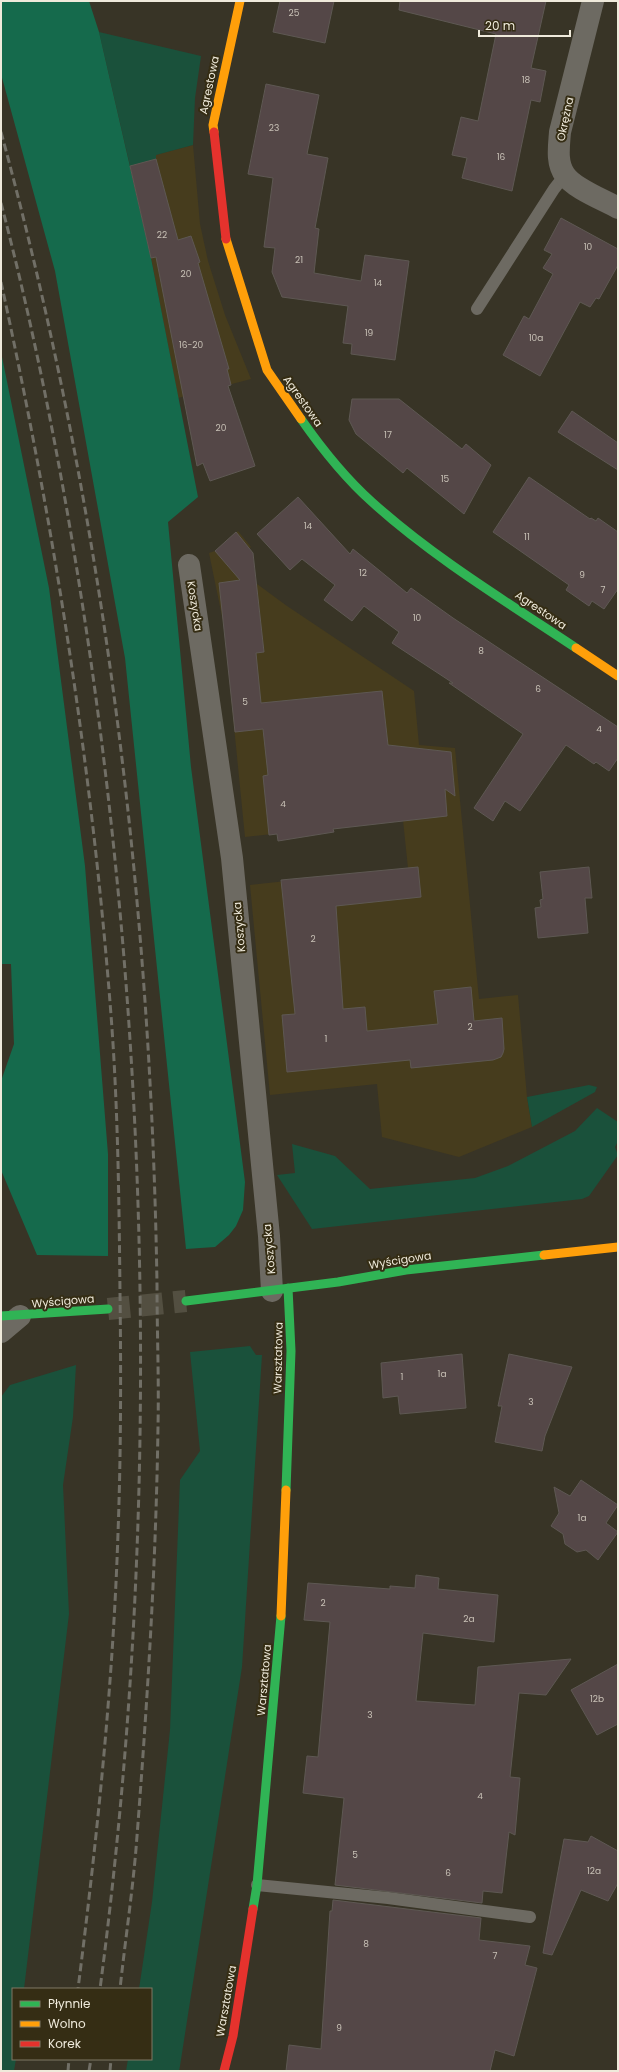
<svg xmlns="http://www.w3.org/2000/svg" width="619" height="2072" viewBox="0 0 619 2072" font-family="Poppins,sans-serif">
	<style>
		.built { fill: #463c1d }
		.green { fill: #1a513b }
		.forest { fill: #156a4c }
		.building { fill: #544747; stroke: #5e5853 }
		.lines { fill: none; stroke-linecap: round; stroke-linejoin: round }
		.secondary-tunnel { stroke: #534f41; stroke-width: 22; stroke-dasharray: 22 11; stroke-linecap: butt }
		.lane { stroke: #6d6a62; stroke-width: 12 }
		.street { stroke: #6d6a62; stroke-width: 22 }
		.fast { stroke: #30b455; stroke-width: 9 }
		.slow { stroke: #ff9f0a; stroke-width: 9 }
		.jam { stroke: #e5322d; stroke-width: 9 }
		.rail { stroke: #716f66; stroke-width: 3; stroke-dasharray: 8 4; stroke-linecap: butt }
		.labels { text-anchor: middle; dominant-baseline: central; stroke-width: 4; stroke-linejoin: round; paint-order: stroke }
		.number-label { font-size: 9px; fill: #c8c1b6 }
		.street-label { font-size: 11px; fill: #efeadb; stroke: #352d14 }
	</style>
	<rect width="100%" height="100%" fill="#383426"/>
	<!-- built -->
	<path class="built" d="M193,145L200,224L208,261L225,315L251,379L178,398L151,258L130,166L156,159L155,155Z
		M238,531L251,547L230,564L287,606L414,691L419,745L455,748L479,999L518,995L527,1097L532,1127L459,1157L382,1137L377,1084L270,1095L250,885L408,868L403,820L245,837L224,626L209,553L215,551Z"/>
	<!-- green -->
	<path class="green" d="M99,32L201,56L195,98L193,145L156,155V159L130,166Z
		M589,1085L597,1087L595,1092L532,1127L527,1097Z
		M597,1108L618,1122V1141L615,1147L618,1155L589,1196L582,1199L312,1229L277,1175L295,1173L292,1144L335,1156L370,1189L475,1178L508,1166L575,1131Z
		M250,1346L256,1355H262L242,1667L180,2066L179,2071H126L128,2059H151V1989H139L152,1902L170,1730L180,1480L200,1451L190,1352Z
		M76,1365L73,1417L63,1485L69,1614L24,1989H13V2059H16L14,2071H1V1397L10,1385Z"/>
	<!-- forest -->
	<path class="forest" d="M1,1H89L99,32L151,258L198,497L168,522L191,767L245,1182L243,1210L236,1226L229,1235L215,1247L186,1249L125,658L55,271L1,74Z
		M1,352L49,588L85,866L108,1154V1256L37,1255L1,1170V1081L14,1044L11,964H2L1,955Z"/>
	<!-- building -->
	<path class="building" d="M280,1H334L325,43L273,32Z
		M400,1H546L531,68L546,71L540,102L531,100L512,191L462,178L467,158L452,155L461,117L478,121L496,34L399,10Z
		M266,84L319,95L307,154L328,158L315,228L319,229L314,273L361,281L365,255L409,261L395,360L351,354L352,344L343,343L348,306L282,297L272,272L275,248L264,247L273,178L248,174Z
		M156,159L178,240L191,236L200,262L198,263L229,369H227L231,385L228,386L255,466L210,481L203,463L197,466L156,257L151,258L130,166Z
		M561,218L618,249V265L599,299L596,298L590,307L580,302L540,376L503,355L524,316L529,319L553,274L543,268L552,254L544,250Z
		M352,399H399L462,449L466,444L491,465L464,514L407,468L403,473L356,434L349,420Z
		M572,411L618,443V470L558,432Z
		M529,477L590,519L591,518L596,521L598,518L618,532V589L604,609L592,601L589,606L566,590L569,585L493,532Z
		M298,497L350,554L353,549L407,593L411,588L453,618L618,727V758L609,771L596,762L594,764L566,745L520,811L505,801L493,821L474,808L523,734L449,683H453L392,643L399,632L364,606L352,621L324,600L335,585L302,559L290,570L257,534Z
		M236,532L253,553L264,652L256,653L261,703L382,691L388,745L451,752L455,796L445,789L447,816L333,829L334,832L278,841L277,834L269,835L263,776L268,775L263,729L235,732L219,583L240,580L215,551Z
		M418,867L421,897L336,906L343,1009L365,1007L367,1031L438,1024L434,991L471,987L474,1021L502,1018L504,1049L503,1053L501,1057L493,1060L411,1068L410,1060L287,1072L282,1015L295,1014L281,880Z
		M589,867L592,898H585L588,933L538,938L535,908L541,907L540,900L543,899L540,872Z
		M462,1354L466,1408L400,1414L398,1396L383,1398L381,1363Z
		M509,1354L572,1367L545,1436L542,1451L495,1442L502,1406H498Z
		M581,1480L618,1505L606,1523L618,1532L598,1560L586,1550L577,1552L565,1544L563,1534L551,1526L559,1513L554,1487L570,1496Z
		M416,1575L439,1578L438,1589L498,1595L494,1642L423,1633L416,1701L475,1705L478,1667L571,1659L546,1695L519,1693L510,1777L520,1778L515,1835L509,1832L502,1893L483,1891L482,1903L335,1885L344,1798L303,1793L307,1756L318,1757L330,1622L304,1620L308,1583L390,1589V1586L415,1588Z
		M618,1664V1724L597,1735L571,1690Z
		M591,1836L618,1851V1883L608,1901L581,1890L552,1955L543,1953L564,1839L588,1842Z
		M333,1900L481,1918L479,1940L530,1946L525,1965L537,1968L514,2056L495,2050L490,2071H286L289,2045L321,2049L330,1911H332Z"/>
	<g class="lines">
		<!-- secondary-tunnel -->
		<path class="secondary-tunnel" d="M108,1309L186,1301"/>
		<!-- lane -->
		<path class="lane" d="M477,309L554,189L565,175
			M257,1885L388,1898L530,1917"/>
		<!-- street -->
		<path class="street" d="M593,1L560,132C559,146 556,163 565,175C573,188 604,200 618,208
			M189,565L232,858L269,1236L272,1291
			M1,1332L20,1316"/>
		<!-- fast -->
		<path class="fast" d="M301,419C322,449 345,478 372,502C434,558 507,602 576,648
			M186,1301L338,1282L406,1270L544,1255
			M1,1316L108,1309
			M286,1490L291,1351L288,1288
			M253,1909L257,1885L281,1616"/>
		<!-- slow -->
		<path class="slow" d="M214,132L213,125L240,1
			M226,239L267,370L301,419
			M576,648L618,676
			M544,1255L618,1247
			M281,1616L286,1490"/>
		<!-- jam -->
		<path class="jam" d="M214,132L226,239
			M224,2071L233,2036L253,1909"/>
		<!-- rail -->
		<path class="rail" d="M1,132C103,507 151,896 157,1285C157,1332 159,1379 158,1426C156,1567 147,1708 136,1849C132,1896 125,1942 120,1989
			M1,203C40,352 68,504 90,655C153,1096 158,1547 100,1989
			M1,282C54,525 92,767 111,1015C118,1107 119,1200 120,1292C121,1372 121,1453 118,1533C113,1686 97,1838 78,1989
			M68,2071L69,2059
			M89,2071L91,2059
			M110,2071L111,2059"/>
	</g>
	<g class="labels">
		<!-- number labels -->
		<g class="number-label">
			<text x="294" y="13">25</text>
			<text x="526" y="80">18</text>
			<text x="274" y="128">23</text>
			<text x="501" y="157">16</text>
			<text x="162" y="235">22</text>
			<text x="588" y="247">10</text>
			<text x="299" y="260">21</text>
			<text x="186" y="274">20</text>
			<text x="378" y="283">14</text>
			<text x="369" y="333">19</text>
			<text x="536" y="338">10a</text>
			<text x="191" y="345">16-20</text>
			<text x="221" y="428">20</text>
			<text x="388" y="435">17</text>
			<text x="445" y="479">15</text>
			<text x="308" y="526">14</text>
			<text x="527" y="537">11</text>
			<text x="363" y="573">12</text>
			<text x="582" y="575">9</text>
			<text x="603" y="590">7</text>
			<text x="417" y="618">10</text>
			<text x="481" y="651">8</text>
			<text x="538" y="689">6</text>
			<text x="245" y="702">5</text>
			<text x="599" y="729">4</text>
			<text x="283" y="804">4</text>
			<text x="313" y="939">2</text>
			<text x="470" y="1027">2</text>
			<text x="326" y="1039">1</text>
			<text x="442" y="1374">1a</text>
			<text x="402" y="1377">1</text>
			<text x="531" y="1402">3</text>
			<text x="582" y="1518">1a</text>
			<text x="323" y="1603">2</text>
			<text x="469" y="1619">2a</text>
			<text x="597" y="1699">12b</text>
			<text x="370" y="1715">3</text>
			<text x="480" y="1796">4</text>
			<text x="355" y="1855">5</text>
			<text x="594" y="1871">12a</text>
			<text x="448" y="1873">6</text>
			<text x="366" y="1944">8</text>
			<text x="495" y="1956">7</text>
			<text x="339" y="2028">9</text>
		</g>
		<!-- street labels -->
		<g class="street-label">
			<text transform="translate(209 85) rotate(-78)">Agrestowa</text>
			<text transform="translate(565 119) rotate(-78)">Okrężna</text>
			<text transform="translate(303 401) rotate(55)">Agrestowa</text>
			<text transform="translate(195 606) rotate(81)">Koszycka</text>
			<text transform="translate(541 610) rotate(34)">Agrestowa</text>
			<text transform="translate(239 927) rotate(-95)">Koszycka</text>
			<text transform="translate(269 1249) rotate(-95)">Koszycka</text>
			<text transform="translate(400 1260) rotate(-9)">Wyścigowa</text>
			<text transform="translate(63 1301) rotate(-5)">Wyścigowa</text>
			<text transform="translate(278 1358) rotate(-89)">Warsztatowa</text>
			<text transform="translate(264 1680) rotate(-85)">Warsztatowa</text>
			<text transform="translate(226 2001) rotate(-80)">Warsztatowa</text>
		</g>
	</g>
	<!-- border -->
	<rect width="619" height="2072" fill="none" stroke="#efeadb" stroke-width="4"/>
	<!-- legend -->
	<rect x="12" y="1988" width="140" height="72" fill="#352d14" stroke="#7f7964"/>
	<rect x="20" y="2001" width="20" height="6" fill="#30b455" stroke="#7f7964"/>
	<text x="48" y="2008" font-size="12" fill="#efeadb">Płynnie</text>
	<rect x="20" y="2021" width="20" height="6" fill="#ff9f0a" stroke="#7f7964"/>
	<text x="48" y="2028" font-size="12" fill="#efeadb">Wolno</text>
	<rect x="20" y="2041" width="20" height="6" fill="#e5322d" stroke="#7f7964"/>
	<text x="48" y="2048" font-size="12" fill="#efeadb">Korek</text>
	<!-- scale -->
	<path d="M479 30v6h91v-6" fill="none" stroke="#efeadb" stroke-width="2"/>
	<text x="485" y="30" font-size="12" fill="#efeadb" stroke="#352d14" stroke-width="3" paint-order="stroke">20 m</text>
</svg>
